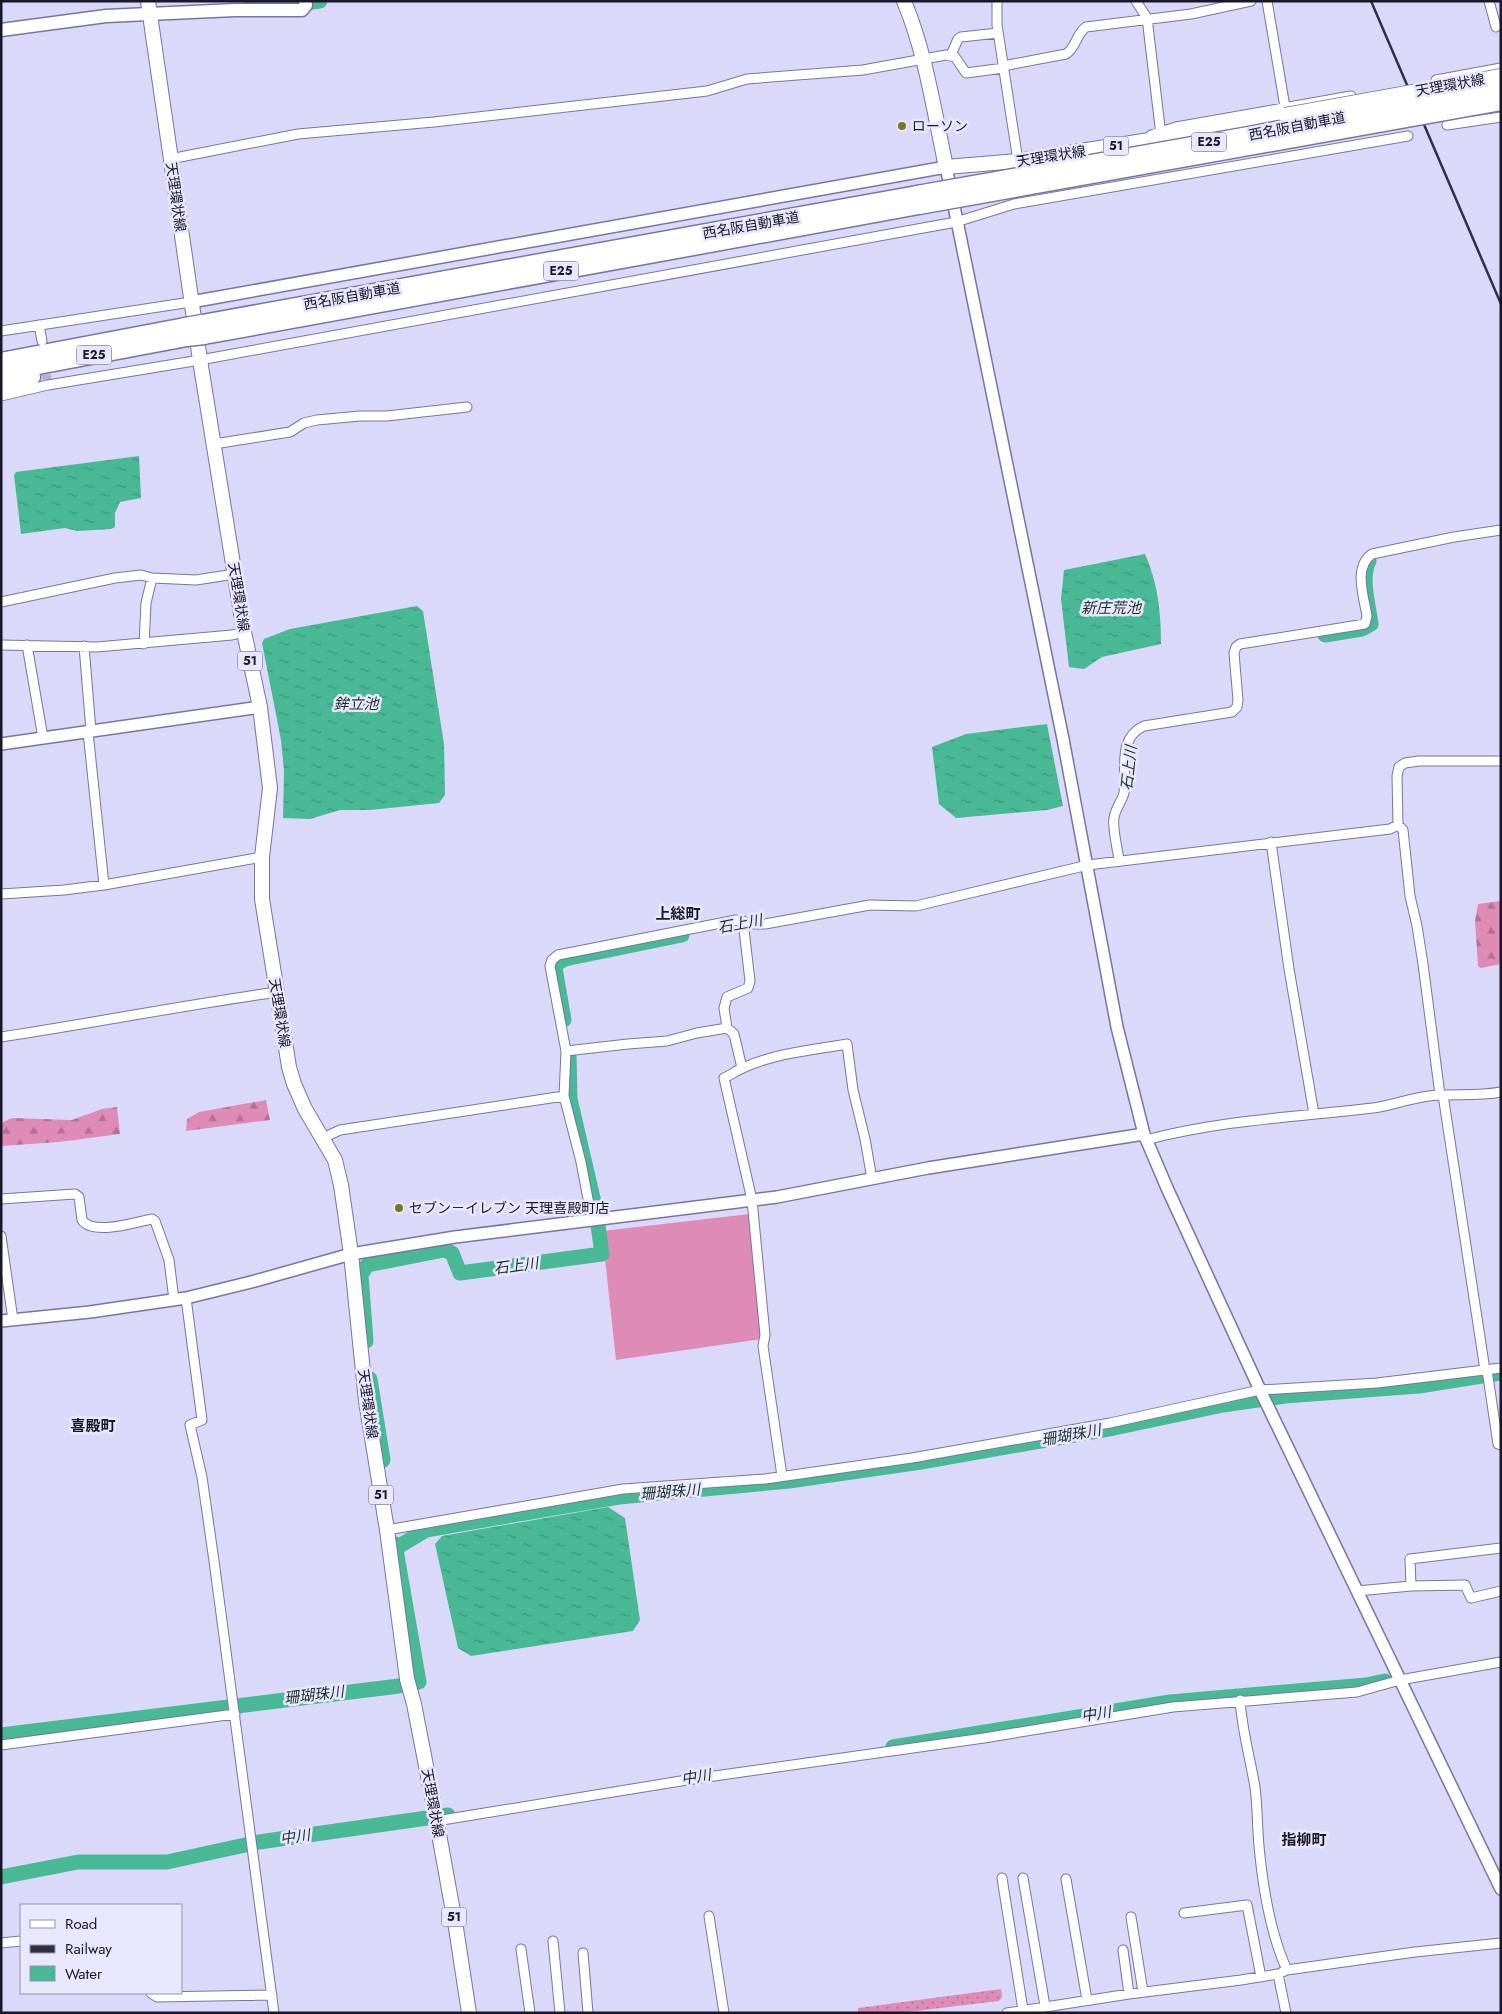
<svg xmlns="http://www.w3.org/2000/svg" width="1502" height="2014" viewBox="0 0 1502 2014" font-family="Jost,'Noto Sans JP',sans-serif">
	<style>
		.grass { fill: #de8cb6 }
		.forest { fill: url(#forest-firs) }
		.park { fill: url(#park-dots) }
		.water { fill: url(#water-ripples) }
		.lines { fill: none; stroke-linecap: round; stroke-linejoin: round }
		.river { stroke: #49b995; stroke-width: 15 }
		.minor-tunnel { stroke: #b4b2d1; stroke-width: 9; stroke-dasharray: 9 4.5; stroke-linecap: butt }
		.minor-casing { stroke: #7974a6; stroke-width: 11 }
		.tertiary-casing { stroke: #7974a6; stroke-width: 14 }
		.secondary-casing { stroke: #7974a6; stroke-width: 15 }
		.primary-casing { stroke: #7974a6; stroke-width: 16 }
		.motorway-casing { stroke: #7974a6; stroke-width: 19 }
		.minor { stroke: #fff; stroke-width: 9 }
		.tertiary { stroke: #fff; stroke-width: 11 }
		.secondary { stroke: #fff; stroke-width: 12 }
		.primary { stroke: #fff; stroke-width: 14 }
		.motorway { stroke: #fff; stroke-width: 16 }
		.rail { stroke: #322f44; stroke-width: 2.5 }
		.primary-bridge-casing { stroke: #7974a6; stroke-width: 16; stroke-linecap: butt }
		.motorway-bridge-casing { stroke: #7974a6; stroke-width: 19; stroke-linecap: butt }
		.primary-bridge { stroke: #fff; stroke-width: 14 }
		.motorway-bridge { stroke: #fff; stroke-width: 16 }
		.poi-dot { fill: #78771d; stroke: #e9e7fe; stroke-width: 2 }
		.labels { text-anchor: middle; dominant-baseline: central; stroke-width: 5; stroke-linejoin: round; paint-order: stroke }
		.shield { fill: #e9e7fe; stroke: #58556a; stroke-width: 1 }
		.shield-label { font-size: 12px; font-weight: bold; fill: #1a172b }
		.street-label { font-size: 14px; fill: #1a172b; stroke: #e9e7fe }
		.poi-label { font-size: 14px; fill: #1a172b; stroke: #e9e7fe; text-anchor: start }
		.water-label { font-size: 15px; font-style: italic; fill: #183027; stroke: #e9e7fe }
		.neighbourhood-label { font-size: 15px; font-weight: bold; fill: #1a172b; stroke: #e9e7fe }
	</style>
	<defs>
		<pattern id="forest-firs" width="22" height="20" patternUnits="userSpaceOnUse" patternTransform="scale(1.25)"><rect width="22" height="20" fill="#de8cb6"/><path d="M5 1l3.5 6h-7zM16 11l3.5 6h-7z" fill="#b37194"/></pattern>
		<pattern id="park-dots" width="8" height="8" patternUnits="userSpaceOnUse" patternTransform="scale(1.25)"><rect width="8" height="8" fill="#de8cb6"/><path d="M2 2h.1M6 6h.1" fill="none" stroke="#b37194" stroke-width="1.8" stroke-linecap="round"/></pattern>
		<pattern id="water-ripples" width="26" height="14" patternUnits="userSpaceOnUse" patternTransform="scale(1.25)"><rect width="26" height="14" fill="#49b995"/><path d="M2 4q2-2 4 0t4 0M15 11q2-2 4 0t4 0" fill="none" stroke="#3c957a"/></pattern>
	</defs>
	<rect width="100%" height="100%" fill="#dbd9fa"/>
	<!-- grass -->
	<path class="grass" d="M750,1214L762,1339L616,1360L602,1231Z"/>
	<!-- forest -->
	<path class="forest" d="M1501,901V964L1481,968L1478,966L1475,921L1478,904Z
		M266,1100L270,1120L186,1131L187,1119L199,1112Z
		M117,1107L120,1134L59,1142L1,1146V1123L12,1118L72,1120L102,1109Z"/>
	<!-- park -->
	<path class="park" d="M1001,1989L1002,1997L999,2001L899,2013H858V2008Z"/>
	<!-- water -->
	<path class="water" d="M139,456L141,498L120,502L115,513V527L111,529L77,531L65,528L21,534L14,475L16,472Z
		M1145,554C1158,583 1161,613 1161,644L1102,657L1084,669L1069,667L1061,599L1064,570Z
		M417,606L423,611L444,744L445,795L439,803L370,810H340L310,819L283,818L284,771L281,740L262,643L264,639L290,629Z
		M1047,724L1063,806L1047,810L956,818L939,804L932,747L966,734Z
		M608,1507L625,1518L640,1620L633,1631L471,1656L458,1648L435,1544L442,1536Z"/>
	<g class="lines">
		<!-- river -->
		<path class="river" d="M250,1C271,7 299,4 320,1
			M1325,635L1362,629L1371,624C1369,606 1360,578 1369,561
			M564,1020L555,968L558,963L565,959L682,935
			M366,1341L361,1275L367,1265L444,1250L452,1253L460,1273L602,1254L596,1211L570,1099L569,1053
			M370,1379L383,1460
			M396,1548L426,1530L619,1497L789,1481L921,1462L1114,1428L1223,1405L1285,1396L1419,1386L1501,1373
			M1,1735L399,1686L419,1682L395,1544
			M893,1747L1170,1702L1366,1685L1385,1681
			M1,1877L78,1862H167L259,1842L448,1815"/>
		<!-- minor-tunnel -->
		<path class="minor-tunnel" d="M45,361L47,380"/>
		<defs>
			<path id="minor" d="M997,1V25L1018,161
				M1136,1L1147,18L1161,135
				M1267,1L1285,107
				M1489,1L1496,27
				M951,55L958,39L961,37L998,33
				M1003,66L1066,54C1076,48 1076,34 1086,27L1191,14L1251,1
				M1436,80L1501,68
				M1447,125L1501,117
				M1151,135L1176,127L1351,96
				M170,159L298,134L434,122L707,91L747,79L863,70L946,55L955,57L966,73L1004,68
				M39,325L42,341
				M1,331L191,302
				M1,396L48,385L200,360L956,222L1014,204L1408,136
				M214,444L290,432L304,423L317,420L360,416H387L467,407
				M1,602L115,578L141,575L152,578L196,580L235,574
				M144,644L146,603L152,578
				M1,645L97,647L232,635L244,632
				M27,645L43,738
				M84,646L91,731
				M88,732L104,885
				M1271,842L1289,969L1314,1114
				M1119,861C1118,849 1112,829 1114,818C1115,809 1122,801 1124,793C1127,769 1117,738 1144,726L1232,712L1237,707L1238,700L1234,653L1236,647L1240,644L1365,624L1367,616C1364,597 1353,567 1372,554L1454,537L1501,530
				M1,894L64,890L104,885L262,857
				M1,1037C93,1023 185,1005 277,992
				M566,1051L628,1044L667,1041L697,1033L727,1028
				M742,1068L734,1034L727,1028L724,1008L727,997L748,988L750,981L743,921
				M1440,1095L1423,964L1417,926L1410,896L1403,830L1398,825L1397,776L1399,767L1405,763L1419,761H1501
				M1443,1095L1485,1370
				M323,1138L340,1130L564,1096
				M1146,1140C1220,1120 1297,1117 1373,1108C1394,1105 1420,1095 1440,1095C1461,1094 1480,1096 1501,1092
				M1,1199L75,1194L79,1197L82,1220C93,1236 135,1222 152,1219L155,1221L169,1260L174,1300
				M592,1220L581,1162L564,1096L566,1051L550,966L552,960L558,955L736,920L754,924H765L870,905L916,906L1088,865L1390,829L1398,825
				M1,1236L13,1320
				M186,1298L202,1420L190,1425L202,1477L214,1561L274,2013
				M1487,1370L1498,1444L1501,1445
				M782,1476L763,1346L765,1335L752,1200L724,1078C731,1075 737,1070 745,1067C777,1053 812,1050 847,1044L853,1090L865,1139L872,1179
				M387,1530L623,1489L765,1479L912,1458L1110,1423L1260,1390L1377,1383L1501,1368
				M1411,1586L1410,1559L1501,1548
				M1357,1591L1411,1586L1465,1585L1471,1598L1501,1591
				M1240,1700C1242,1730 1250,1758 1255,1787C1258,1810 1257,1833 1260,1856C1264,1894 1271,1935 1287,1970
				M1,1745L235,1714
				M436,1821L693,1779L984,1738L1173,1707L1357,1692L1400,1680L1501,1662
				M1002,1878L1023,2010
				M1023,1878L1045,2006
				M1066,1879L1087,2000
				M1184,1913L1247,1905L1261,1977
				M709,1916L724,2013
				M1131,1917L1143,1992
				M553,1941L560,2013
				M1,1943L21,1941
				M521,1949L530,2013
				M1123,1950L1129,1994
				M583,1953L588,2013
				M1278,1974L1286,2013
				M151,1993L157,1997L272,1995
				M1007,2013L1129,1994L1241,1980L1278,1974L1287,1970L1415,1952L1501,1943"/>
			<path id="tertiary" d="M191,302L946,167L1063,739L1117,1027L1144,1134L1167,1188L1260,1390L1501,1889
				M1,744L260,707
				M1,1321L90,1312L186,1298L255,1281L351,1254L455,1237L777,1197L928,1168L1144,1134"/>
			<path id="secondary" d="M1,30L106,16L235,10H302L306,5L305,1"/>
			<path id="primary" d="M148,1L200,360L244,632L260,707L270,788L262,857V899L277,992L289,1067L294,1084L305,1109L335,1160L341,1185L351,1254L366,1401L387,1530L407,1679L414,1704L435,1812L456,1928L469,2013
				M904,1C926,54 934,111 946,167L1018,161L1162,138L1285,115"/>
			<path id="motorway" d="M202,323L917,194
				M204,336L919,206
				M1,361L185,326
				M1,373L187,338
				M1,386L32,377"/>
		</defs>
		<!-- minor casing -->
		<use href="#minor" class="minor-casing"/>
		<!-- tertiary casing -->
		<use href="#tertiary" class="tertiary-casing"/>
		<!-- secondary casing -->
		<use href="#secondary" class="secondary-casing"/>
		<!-- primary casing -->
		<use href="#primary" class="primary-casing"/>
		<!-- motorway casing -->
		<use href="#motorway" class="motorway-casing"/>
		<!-- minor -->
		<use href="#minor" class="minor"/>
		<!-- tertiary -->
		<use href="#tertiary" class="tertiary"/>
		<!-- secondary -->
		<use href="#secondary" class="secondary"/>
		<!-- primary -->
		<use href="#primary" class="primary"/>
		<!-- motorway -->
		<use href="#motorway" class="motorway"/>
		<!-- rail -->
		<path class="rail" d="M1371,1L1501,304"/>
		<defs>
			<path id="primary-bridge" d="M1285,115L1501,76"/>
			<path id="motorway-bridge" d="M917,194L1243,136L1501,88
				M919,206L1501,102
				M185,326L202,323
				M187,338L204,336"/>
		</defs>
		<!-- primary-bridge casing -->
		<use href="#primary-bridge" class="primary-bridge-casing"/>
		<!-- motorway-bridge casing -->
		<use href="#motorway-bridge" class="motorway-bridge-casing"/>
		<!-- primary-bridge -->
		<use href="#primary-bridge" class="primary-bridge"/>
		<!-- motorway-bridge -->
		<use href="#motorway-bridge" class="motorway-bridge"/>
	</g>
	<!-- markers -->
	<g class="poi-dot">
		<circle cx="902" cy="126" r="5"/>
		<circle cx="399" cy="1208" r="5"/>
	</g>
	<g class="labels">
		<!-- shield labels -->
		<g class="shield">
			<rect x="1191.5" y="132.5" width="35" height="19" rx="4"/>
			<rect x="1103.5" y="136.5" width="25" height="19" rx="4"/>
			<rect x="543.5" y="261.5" width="35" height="19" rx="4"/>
			<rect x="76.5" y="345.5" width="35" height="19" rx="4"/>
			<rect x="237.5" y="651.5" width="25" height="19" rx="4"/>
			<rect x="368.5" y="1485.5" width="25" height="19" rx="4"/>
			<rect x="441.5" y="1907.5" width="25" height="19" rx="4"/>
		</g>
		<g class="shield-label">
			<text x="1209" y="142">E25</text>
			<text x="1116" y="146">51</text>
			<text x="561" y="271">E25</text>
			<text x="94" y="355">E25</text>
			<text x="250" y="661">51</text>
			<text x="381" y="1495">51</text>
			<text x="454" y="1917">51</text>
		</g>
		<!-- street labels -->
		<g class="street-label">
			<text transform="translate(1450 85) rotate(-10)">天理環状線</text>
			<text transform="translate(1297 126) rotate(-11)">西名阪自動車道</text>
			<text transform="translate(1051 156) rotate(-9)">天理環状線</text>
			<text transform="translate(176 197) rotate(82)">天理環状線</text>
			<text transform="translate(751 225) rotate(-10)">西名阪自動車道</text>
			<text transform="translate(352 296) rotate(-10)">西名阪自動車道</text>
			<text transform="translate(239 597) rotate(81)">天理環状線</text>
			<text transform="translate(280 1013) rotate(81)">天理環状線</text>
			<text transform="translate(368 1404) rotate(82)">天理環状線</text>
			<text transform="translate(433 1803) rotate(80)">天理環状線</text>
		</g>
		<!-- poi labels -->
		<g class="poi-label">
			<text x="912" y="126">ローソン</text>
			<text x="409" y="1208">セブン－イレブン 天理喜殿町店</text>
		</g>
		<!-- water labels -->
		<g class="water-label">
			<text x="1111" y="608">新庄荒池</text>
			<text x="356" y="704">鉾立池</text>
			<text transform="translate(1129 768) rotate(-84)">石上川</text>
			<text transform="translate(740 924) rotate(-11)">石上川</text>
			<text transform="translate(516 1266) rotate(-8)">石上川</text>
			<text transform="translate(1071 1435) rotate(-10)">珊瑚珠川</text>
			<text transform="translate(670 1492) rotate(-5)">珊瑚珠川</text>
			<text transform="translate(314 1695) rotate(-7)">珊瑚珠川</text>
			<text transform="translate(1096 1714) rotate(-9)">中川</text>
			<text transform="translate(696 1777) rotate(-9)">中川</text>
			<text transform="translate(295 1837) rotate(-8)">中川</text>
		</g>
		<!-- neighbourhood labels -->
		<g class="neighbourhood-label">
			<text x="678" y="914">上総町</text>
			<text x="93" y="1426">喜殿町</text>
			<text x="1304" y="1840">指柳町</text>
		</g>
	</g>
	<!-- border -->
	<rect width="1502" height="2014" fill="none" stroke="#1a172b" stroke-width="5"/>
	<!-- legend -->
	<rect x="20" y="1904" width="162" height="90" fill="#e9e7fe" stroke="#9694aa"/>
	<rect x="30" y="1920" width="25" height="8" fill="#ffffff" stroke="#9694aa"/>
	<text x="65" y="1929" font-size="15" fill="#1a172b">Road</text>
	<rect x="30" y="1945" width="25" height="8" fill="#322f44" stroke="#9694aa"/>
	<text x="65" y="1954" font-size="15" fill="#1a172b">Railway</text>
	<rect x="30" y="1966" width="25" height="15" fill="url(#water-ripples)" stroke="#9694aa"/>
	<text x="65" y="1979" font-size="15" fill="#1a172b">Water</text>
</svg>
